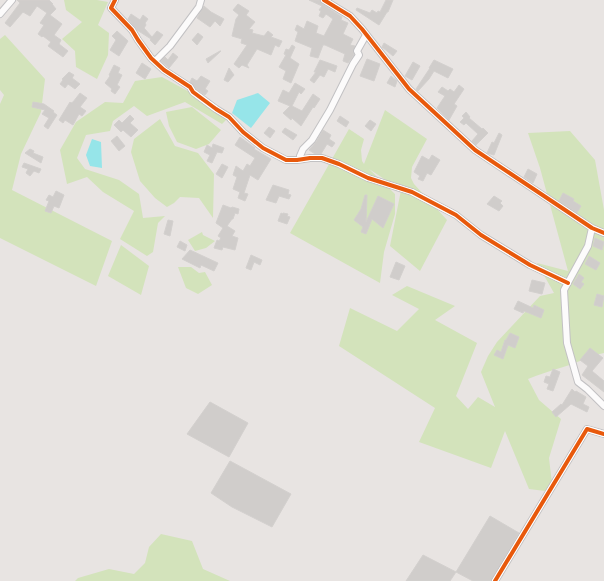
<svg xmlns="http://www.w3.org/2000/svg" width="604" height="581" viewBox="0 0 604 581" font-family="'Asap Condensed',sans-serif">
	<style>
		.green { fill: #d3e3bb }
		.water { fill: #96e5e9 }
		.building { fill: #d0cdcb; stroke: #d3d0ce }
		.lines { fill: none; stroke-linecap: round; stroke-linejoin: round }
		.street-casing { stroke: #c2c1c3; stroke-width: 8 }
		.street { stroke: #fcfbfb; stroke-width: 6 }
		.cycleway-casing { stroke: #fff; stroke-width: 6 }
		.cycleway { stroke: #e8590c; stroke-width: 4 }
	</style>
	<rect width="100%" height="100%" fill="#e8e4e2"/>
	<!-- green -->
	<path class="green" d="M64,0H97L108,2L98,25L109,33L108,55L97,79L76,67L75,51L62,39L82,22L66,10Z
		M5,35L45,79L41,112L21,154L12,190L112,241L96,286L0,238V104L4,95L0,90V39Z
		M162,77L195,95L227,119L222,124L185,102L147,116L134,106L113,121L110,131L86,135L77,158L85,169L119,180L139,194L143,218L165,216L158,223L153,252L147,256L120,239L134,211L103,192L87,177L67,184L60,150L76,122L105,102L123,103L135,81Z
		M192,107L221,130L209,144L196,149L177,142L169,126L166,112Z
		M385,110L427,139L412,167L411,178L414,184L447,220L420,271L390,246L401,190L369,169L395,194V214L384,252L380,283L290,233L349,129L364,139L361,150L362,161L364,164Z
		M160,119L175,146L198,153L214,174L213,218L199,198L180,197L174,203L167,207L155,198L140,181L131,152L134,139Z
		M570,131L595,160L604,210V353C589,356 575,364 560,368C549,371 538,375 528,379L539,400L561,419L549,458L553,492L529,489L505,431L491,468L419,442L435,408L339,346L350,308L397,331L419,309L392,295L407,286L455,306L435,320L477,343L456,396L468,409L478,397L495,407L481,372L488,356L497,342L540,296L554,293L537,263L568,271L540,168L528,133Z
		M202,232L203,235L215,241L206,248L195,251L188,240Z
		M121,245L149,266L141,295L108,276Z
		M178,267H191L199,273L205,272L212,285L198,294L186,288Z
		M161,534L192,541L203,569L230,581H75L78,578L109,569L134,574L145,563L149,547Z"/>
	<!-- water -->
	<path class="water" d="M258,93L270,103L251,128L232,113L237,100Z
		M92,139L101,142L102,168L90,166L86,155Z"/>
	<!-- building -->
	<path class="building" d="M17,0H49L53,4H52L56,9L50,15L62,24L54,35L61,40L59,44L68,51L63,57L48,46L51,42L43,36L42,37L38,34L44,25L40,23L47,13L37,6L30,16L23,12L10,27L5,23L20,3Z
		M309,0H320L322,4L342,17L341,20L348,23L343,34L353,39L350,45L355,46L353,51L354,55L348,63L343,61L345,54L325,45H323L318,58L310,56L312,48L295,41L298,32L295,30L297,25L304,29L307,21L318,26L316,33L324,36L333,19L326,14L323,18L319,16L321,11L319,10L322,6Z
		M386,0H393L388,12H387L379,25L356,10L357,8L370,13L372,10L377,13L378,11L380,12Z
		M238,4L249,11L246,15L255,22L249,29L253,30L252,33L264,36L268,31L273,35L271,37L282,41L279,47L275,45L271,55L257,49L247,65L249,68L242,65L239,68L234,64L247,45L241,43L242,39L232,36L236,19L239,15L233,10Z
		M204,6L211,12L224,19L220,26L215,21L210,27L197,18Z
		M131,14L140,20L143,15L148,19L145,23L146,25L144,28L152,37L157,31L163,35L155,45L150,40L151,39L137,30L128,19Z
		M117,31L128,41L119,56L110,50L116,40L112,36Z
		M198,33L203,37L197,45L192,40Z
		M384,43L397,51L393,56L382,47Z
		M292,45L295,47L290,58L299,64L291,83L283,79L286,71L279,67L286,55L284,54L286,49L289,50Z
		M220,51H221L208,63L206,59Z
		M173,53L178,57L169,68L161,61L165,57L168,60Z
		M367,59L380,64L374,81L360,76Z
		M320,60L337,66L335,72L328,69L324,77L320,75L314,83L310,80L316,72H314Z
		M434,60L453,69L448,78L434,71L429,79L418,91L416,89L430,68H429Z
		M413,62L420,66L412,80L405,76Z
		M142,63L151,69L145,79L136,73Z
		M114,65L120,68L118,73L122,75L117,85L120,87L115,94L111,91L112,89L105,83L110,76L109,75Z
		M229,68L234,75L228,82L224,80Z
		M69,72L74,75L72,78L80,84L75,89L68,84L65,88L60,84L63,80L62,79Z
		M201,76L210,81L205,89L208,91L205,95L196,89L190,82L192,78L197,81Z
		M391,76L397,81L395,87L387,83Z
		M295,83L305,89L301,94L299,92L292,106L302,111L313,94L320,99L314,108L313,107L301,126L292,118L291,120L283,113L290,106L278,101L283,90L289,93Z
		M459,85L464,89L454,104L457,106L449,120L437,108L445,96L438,92L442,87L448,91L450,89L454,92Z
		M80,93L87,98L80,107L86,111L82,116L79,114L73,125L65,120L63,123L59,120L70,102L71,103L73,102Z
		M33,102L44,104L54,111L53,112L57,115L48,129L44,126L49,118L42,114L45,110L32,107Z
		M466,112L470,117L469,118L482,129L483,128L488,133L476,145L472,141L478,134L466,123L464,125L460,122L464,118L462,116Z
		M130,115L134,119L130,123L138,130L131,137L123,130L121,132L114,125L119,120L122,123Z
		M340,116L349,122L346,127L337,121Z
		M370,120L376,124L371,131L365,126Z
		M269,127L275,131L270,138L264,133Z
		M285,128L297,135L293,140L282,132Z
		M323,130L331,135L329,139L335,143L332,147L327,144L321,154H315L309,150L316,142Z
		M499,133L502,135L494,155L487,153L492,142L494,143Z
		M117,136L125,146L119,151L111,141Z
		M240,137L255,148L254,149L271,159L258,180L250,175L244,193L248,194L245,201L238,198L240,192L233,189L237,177L233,175L236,166L243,171L247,164L250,166L255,158L235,145Z
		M213,144L224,148L222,153L217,152L212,163L207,161L210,155L204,152L207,145L212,148Z
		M30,149L34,151L33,153L43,157L41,163L25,153Z
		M432,155L440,160L431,175L427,173L423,181L418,179L420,176L414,172L422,156L429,160Z
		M24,163L41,169L39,173L34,171L30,176L26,173L28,169L22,167Z
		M222,164L228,167L222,178L216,174Z
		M528,169L537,174L533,183L524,177Z
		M273,185L289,190L288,194L291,195L289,199L279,196L276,203L266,200Z
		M56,191L64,195L59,208L54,206L51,213L45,211L49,201L46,200L49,195L53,197Z
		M563,193L574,199L573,201L581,206L577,213L559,201Z
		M365,195H367L366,222L378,196L394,204L383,228L372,219L366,234L361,232L363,227L354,220L361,209Z
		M494,196L502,201L500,203L503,206L499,211L487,204Z
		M223,205L231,208L232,207L239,209L238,214L235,213L233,219H232L227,226L235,231L232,236L238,238L235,250L223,247L222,250L214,248L217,240L219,241L221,238L218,236L223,228L216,223Z
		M281,213L283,214V213L288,214L287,216L290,217L287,224L278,221Z
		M168,220L173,221L170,236L164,234Z
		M595,238L604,242L602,250L593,246Z
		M180,241L187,245L185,251L177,247Z
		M190,250L218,263L214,271L201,265L200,268L182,259Z
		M251,255L262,260L260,265L254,262L251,270L246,268Z
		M589,256L600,263L596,270L585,264Z
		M396,262L405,266L399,280L390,277Z
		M579,274L584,278L581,282L584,284L580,289L573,284Z
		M532,280L545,283L542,294L529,291Z
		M597,294L604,296L602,307L594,305Z
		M518,301L533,308L534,305L544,310L541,318L524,311L523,313L514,309Z
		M510,333L519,337L515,348L508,345L503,359L494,355L497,350L501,352L505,340H506Z
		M590,348L603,358L592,371L604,381V392L582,375L588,366L580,360Z
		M553,369L560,372L553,391L547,389L549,384L544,382L546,376L550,377Z
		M572,389L575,392L576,391L586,397L583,404L589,407L587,412L571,404L556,417L552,412L561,404L562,405Z
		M210,402L248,423L229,457L187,434Z
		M230,461L291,494L272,527L232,507L211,493Z
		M490,516L519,533L491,581H473L456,572Z
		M423,555L456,572L450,581H406Z"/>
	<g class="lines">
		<defs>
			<path id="street" d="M115,0L111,8L132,30L138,40L151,58L164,70L190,87L193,92L216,109L229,117L243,132L263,148L286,160H297L310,158H322L339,164L368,178L412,192L456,215L481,235L530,265L568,283
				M324,0L350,16L362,29L409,89L475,150L592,228L604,233
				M0,14L12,0
				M155,61L170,46L199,7L201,0
				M302,159L300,156L303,149L312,140L330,110L353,64L359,55L357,51L366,35
				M592,228L588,246L564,290L567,343L578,382L587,389L604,406
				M495,581L587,429L604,434"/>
		</defs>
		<!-- street casing -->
		<use href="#street" class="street-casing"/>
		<!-- street -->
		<use href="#street" class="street"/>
		<defs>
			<path id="cycleway" d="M115,0L111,8L132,30L138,40L151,58L164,70L190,87L193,92L216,109L229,117L243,132L263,148L286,160H297L310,158H322L339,164L368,178L412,192L456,215L481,235L530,265L568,283
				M324,0L350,16L362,29L409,89L475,150L592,228L604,233
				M495,581L587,429L604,434"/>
		</defs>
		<!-- cycleway casing -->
		<use href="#cycleway" class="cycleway-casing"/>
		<!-- cycleway -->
		<use href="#cycleway" class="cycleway"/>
	</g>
</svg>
